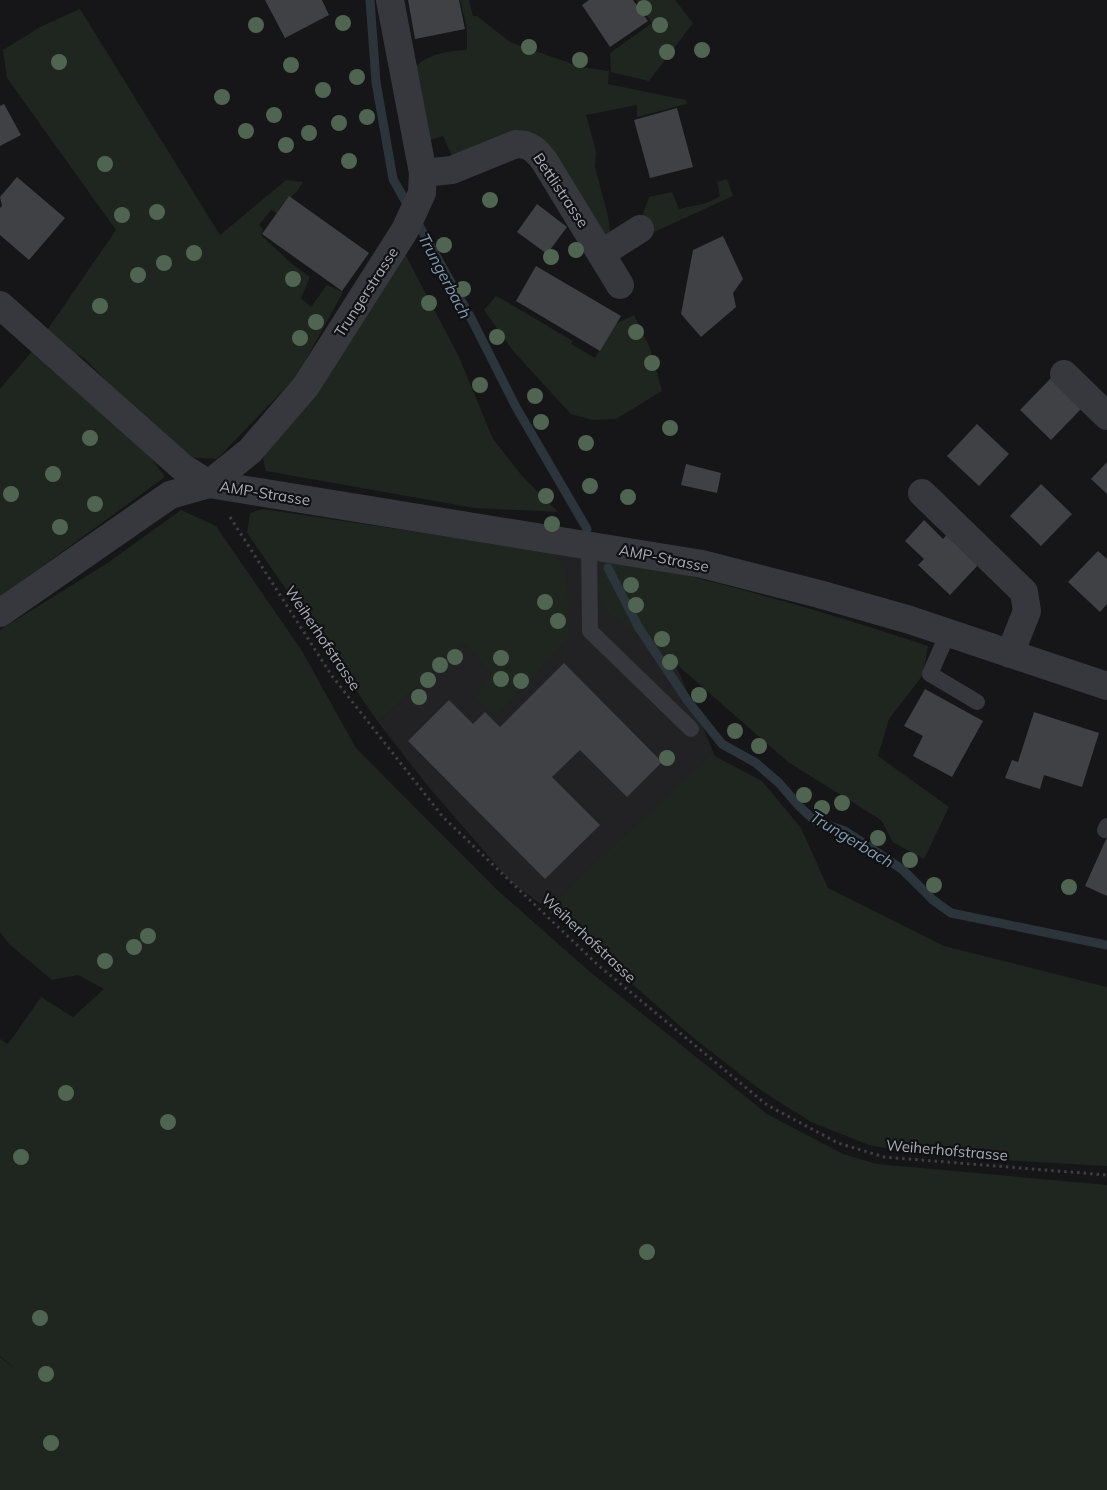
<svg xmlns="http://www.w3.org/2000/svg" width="1107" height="1490" viewBox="0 0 1107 1490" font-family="Mulish,sans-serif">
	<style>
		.built { fill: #222225 }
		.green { fill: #1e261f }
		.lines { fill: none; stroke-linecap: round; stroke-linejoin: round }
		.stream { stroke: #2c353c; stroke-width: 9 }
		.building { fill: #404145 }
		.path { stroke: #3d3f44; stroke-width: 3; stroke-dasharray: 2.5 4; stroke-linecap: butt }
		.lane { stroke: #37383d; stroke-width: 16 }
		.street { stroke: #37383d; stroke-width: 28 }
		.tree { fill: #506452 }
		.labels { text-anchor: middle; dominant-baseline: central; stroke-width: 4.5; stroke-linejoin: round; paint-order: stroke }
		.street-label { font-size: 15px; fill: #a8adb8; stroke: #111113 }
		.water-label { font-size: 16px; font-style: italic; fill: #7f9bb3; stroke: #111113 }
	</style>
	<rect width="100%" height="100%" fill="#161618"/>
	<!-- built -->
	<path class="built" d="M551,552L605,555L675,663L715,756L547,909L510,881L427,785L378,722L464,642L491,674L490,713Z"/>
	<!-- green -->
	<path class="green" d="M460,0H469L473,16H477L510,42L581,67L609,71L608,84L686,100L687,104L637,117V105L586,115L596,151L595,167L608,216L610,232L606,234L600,233L553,152L532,133L505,137L453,158L443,136L430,140L413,69C427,54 447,51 467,50V28Z
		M637,0H675L693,23L649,81L611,72L610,53L652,23Z
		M80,9L220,235L286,180L303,182C294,199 285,198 277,213L271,210L259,225L263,229L261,235L292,264L310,277L301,298L311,307L327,285L343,292L297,376L217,459L182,457L84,358L43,336L116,230L7,78L3,50L40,27Z
		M727,179L733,196L654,232L642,217L649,197L672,192L679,209C694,205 707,205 720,196L717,182Z
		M404,252L459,357L493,439L523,477L558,512L474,508L266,471L263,459L269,445Z
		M496,296C522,310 547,326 573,341L571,344L595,358L613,325L634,315L650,348L662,391L616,419L592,420L571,414L514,352L484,310Z
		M34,349L129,427L165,477L0,597V389Z
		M263,509L551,552L566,570L570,637L499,713H490L475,698L491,674L464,643L378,722L247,533L250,513Z
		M181,510L216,526L302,651L356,748L495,888L589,971L767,1114L843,1154L877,1164L1107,1185V1490H0V1357L17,1370L0,1356V1039L8,1044L41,997L73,1017L104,989L78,975L52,980L9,944L0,932V630L109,562Z
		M605,555C714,581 822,610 928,646L923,675L889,719L878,756L949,807L924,859L893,842L881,820L788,762L675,663L604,610L597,585Z
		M711,754L762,781L801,828L828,888L944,946L1107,987V1166L927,1156L869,1145L811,1122L762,1091L696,1040L547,909Z"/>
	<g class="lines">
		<!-- stream -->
		<path class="stream" d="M370,0L376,82L393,179L472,320L516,407L587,529
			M608,568L639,628L687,700L722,744L756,763L779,783L799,806L815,821L845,831L865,844L903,870L933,900L951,913L1107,945"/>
	</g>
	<!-- building -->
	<path class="building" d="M265,0H322L329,15L285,38Z
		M408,0H459L465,29L415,39Z
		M589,0H633L648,21L610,47L582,5Z
		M4,104L21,135L0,146V106Z
		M677,108L693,167L650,178L634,120Z
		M17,177L65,218L29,260L0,235V208L2,206L0,197Z
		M289,196L369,253L342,291L262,234Z
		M537,204L567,227L547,254L517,232Z
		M723,236L743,279L733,293L736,307L701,337L681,314L693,250Z
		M536,266L621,316L600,351L516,301Z
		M1051,378L1082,408L1051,440L1020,410Z
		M977,424L1009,454L979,486L947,456Z
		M1107,462V494L1091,479Z
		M686,464L721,473L717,493L681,485Z
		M1041,484L1072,514L1041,546L1010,516Z
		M924,520L943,539L948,533L980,563L950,595L918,565L924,559L905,541Z
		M1098,551L1107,559V604L1100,612L1068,582Z
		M564,663L662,762L627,797L580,750L552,777L600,825L545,879L408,741L449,700L473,724L485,712L500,727Z
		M925,689L983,721L952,777L913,756L923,736L904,726Z
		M1034,712L1099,733L1082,787L1044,775L1040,789L1005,778L1012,760L1018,762Z
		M1107,837V896L1085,886Z"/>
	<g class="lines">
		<!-- path -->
		<path class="path" d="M230,517L332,676L443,817L599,966L767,1105L838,1143L884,1157L1107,1175"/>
		<!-- lane -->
		<path class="lane" d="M589,545L590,631L691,729
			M948,633L930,674L977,702
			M1105,830L1107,826"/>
		<!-- street -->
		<path class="street" d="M423,173L452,170L516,144C531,144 537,151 545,162L620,285
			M602,253L640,229
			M0,305L182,467L209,484L702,564L819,594L910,620L1107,686
			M1064,374L1107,416
			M922,493L1024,592L1027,611L1010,654
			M0,613L170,495L209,484L250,451L306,386L405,230L422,193L423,173L390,0"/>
	</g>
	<!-- trees -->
	<g class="tree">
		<circle cx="644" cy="8" r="8"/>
		<circle cx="343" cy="23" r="8"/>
		<circle cx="256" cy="25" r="8"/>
		<circle cx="660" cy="25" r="8"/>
		<circle cx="529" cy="47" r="8"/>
		<circle cx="702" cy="50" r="8"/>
		<circle cx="667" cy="52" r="8"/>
		<circle cx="580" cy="60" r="8"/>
		<circle cx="59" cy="62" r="8"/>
		<circle cx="291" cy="65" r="8"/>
		<circle cx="357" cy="77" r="8"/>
		<circle cx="323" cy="90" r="8"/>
		<circle cx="222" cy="97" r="8"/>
		<circle cx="274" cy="115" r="8"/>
		<circle cx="367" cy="117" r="8"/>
		<circle cx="339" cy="123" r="8"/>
		<circle cx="246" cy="131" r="8"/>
		<circle cx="309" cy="133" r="8"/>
		<circle cx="286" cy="145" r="8"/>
		<circle cx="349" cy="161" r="8"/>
		<circle cx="105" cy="164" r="8"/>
		<circle cx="490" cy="200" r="8"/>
		<circle cx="157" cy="212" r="8"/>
		<circle cx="122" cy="215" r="8"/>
		<circle cx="444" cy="245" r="8"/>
		<circle cx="576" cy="250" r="8"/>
		<circle cx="194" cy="253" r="8"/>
		<circle cx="551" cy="257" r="8"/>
		<circle cx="164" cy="263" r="8"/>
		<circle cx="138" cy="275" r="8"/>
		<circle cx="293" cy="279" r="8"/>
		<circle cx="463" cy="289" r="8"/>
		<circle cx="429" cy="303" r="8"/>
		<circle cx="100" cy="306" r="8"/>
		<circle cx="316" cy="322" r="8"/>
		<circle cx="636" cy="332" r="8"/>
		<circle cx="497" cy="337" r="8"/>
		<circle cx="300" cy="338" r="8"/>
		<circle cx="652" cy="363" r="8"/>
		<circle cx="480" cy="385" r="8"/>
		<circle cx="535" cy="396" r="8"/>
		<circle cx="541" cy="422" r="8"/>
		<circle cx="670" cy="428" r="8"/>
		<circle cx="90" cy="438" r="8"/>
		<circle cx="586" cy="443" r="8"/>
		<circle cx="53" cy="474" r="8"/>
		<circle cx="590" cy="486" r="8"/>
		<circle cx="11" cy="494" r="8"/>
		<circle cx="546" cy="496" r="8"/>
		<circle cx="628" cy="497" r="8"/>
		<circle cx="95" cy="504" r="8"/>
		<circle cx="552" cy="524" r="8"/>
		<circle cx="60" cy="527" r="8"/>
		<circle cx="631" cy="585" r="8"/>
		<circle cx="545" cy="602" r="8"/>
		<circle cx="636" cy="605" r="8"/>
		<circle cx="558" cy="621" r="8"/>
		<circle cx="662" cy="639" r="8"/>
		<circle cx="455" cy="657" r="8"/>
		<circle cx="501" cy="658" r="8"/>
		<circle cx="670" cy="662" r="8"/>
		<circle cx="440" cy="665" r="8"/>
		<circle cx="501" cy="679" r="8"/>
		<circle cx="428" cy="680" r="8"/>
		<circle cx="521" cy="681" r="8"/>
		<circle cx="699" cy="695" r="8"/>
		<circle cx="419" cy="697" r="8"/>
		<circle cx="735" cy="731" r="8"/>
		<circle cx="759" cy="746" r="8"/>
		<circle cx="667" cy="758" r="8"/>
		<circle cx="804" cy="795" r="8"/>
		<circle cx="842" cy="803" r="8"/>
		<circle cx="822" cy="808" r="8"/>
		<circle cx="878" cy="838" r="8"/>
		<circle cx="910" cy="860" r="8"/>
		<circle cx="934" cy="885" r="8"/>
		<circle cx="1069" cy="887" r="8"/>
		<circle cx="148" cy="936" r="8"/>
		<circle cx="134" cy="947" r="8"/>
		<circle cx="105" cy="961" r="8"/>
		<circle cx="66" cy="1093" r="8"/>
		<circle cx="168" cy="1122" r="8"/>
		<circle cx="21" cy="1157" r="8"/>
		<circle cx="647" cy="1252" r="8"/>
		<circle cx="40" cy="1318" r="8"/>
		<circle cx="46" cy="1374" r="8"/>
		<circle cx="51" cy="1443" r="8"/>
	</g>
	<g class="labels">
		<!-- street labels -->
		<g class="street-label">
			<text transform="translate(561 190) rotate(56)">Bettlistrasse</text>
			<text transform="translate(366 292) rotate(-57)">Trungerstrasse</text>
			<text transform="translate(265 493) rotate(9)">AMP-Strasse</text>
			<text transform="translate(664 558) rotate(11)">AMP-Strasse</text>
			<text transform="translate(323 638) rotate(56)">Weiherhofstrasse</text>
			<text transform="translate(589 938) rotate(43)">Weiherhofstrasse</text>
			<text transform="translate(947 1150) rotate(5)">Weiherhofstrasse</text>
		</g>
		<!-- water labels -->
		<g class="water-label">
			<text transform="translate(445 276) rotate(62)">Trungerbach</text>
			<text transform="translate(852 839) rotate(31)">Trungerbach</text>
		</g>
	</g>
</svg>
